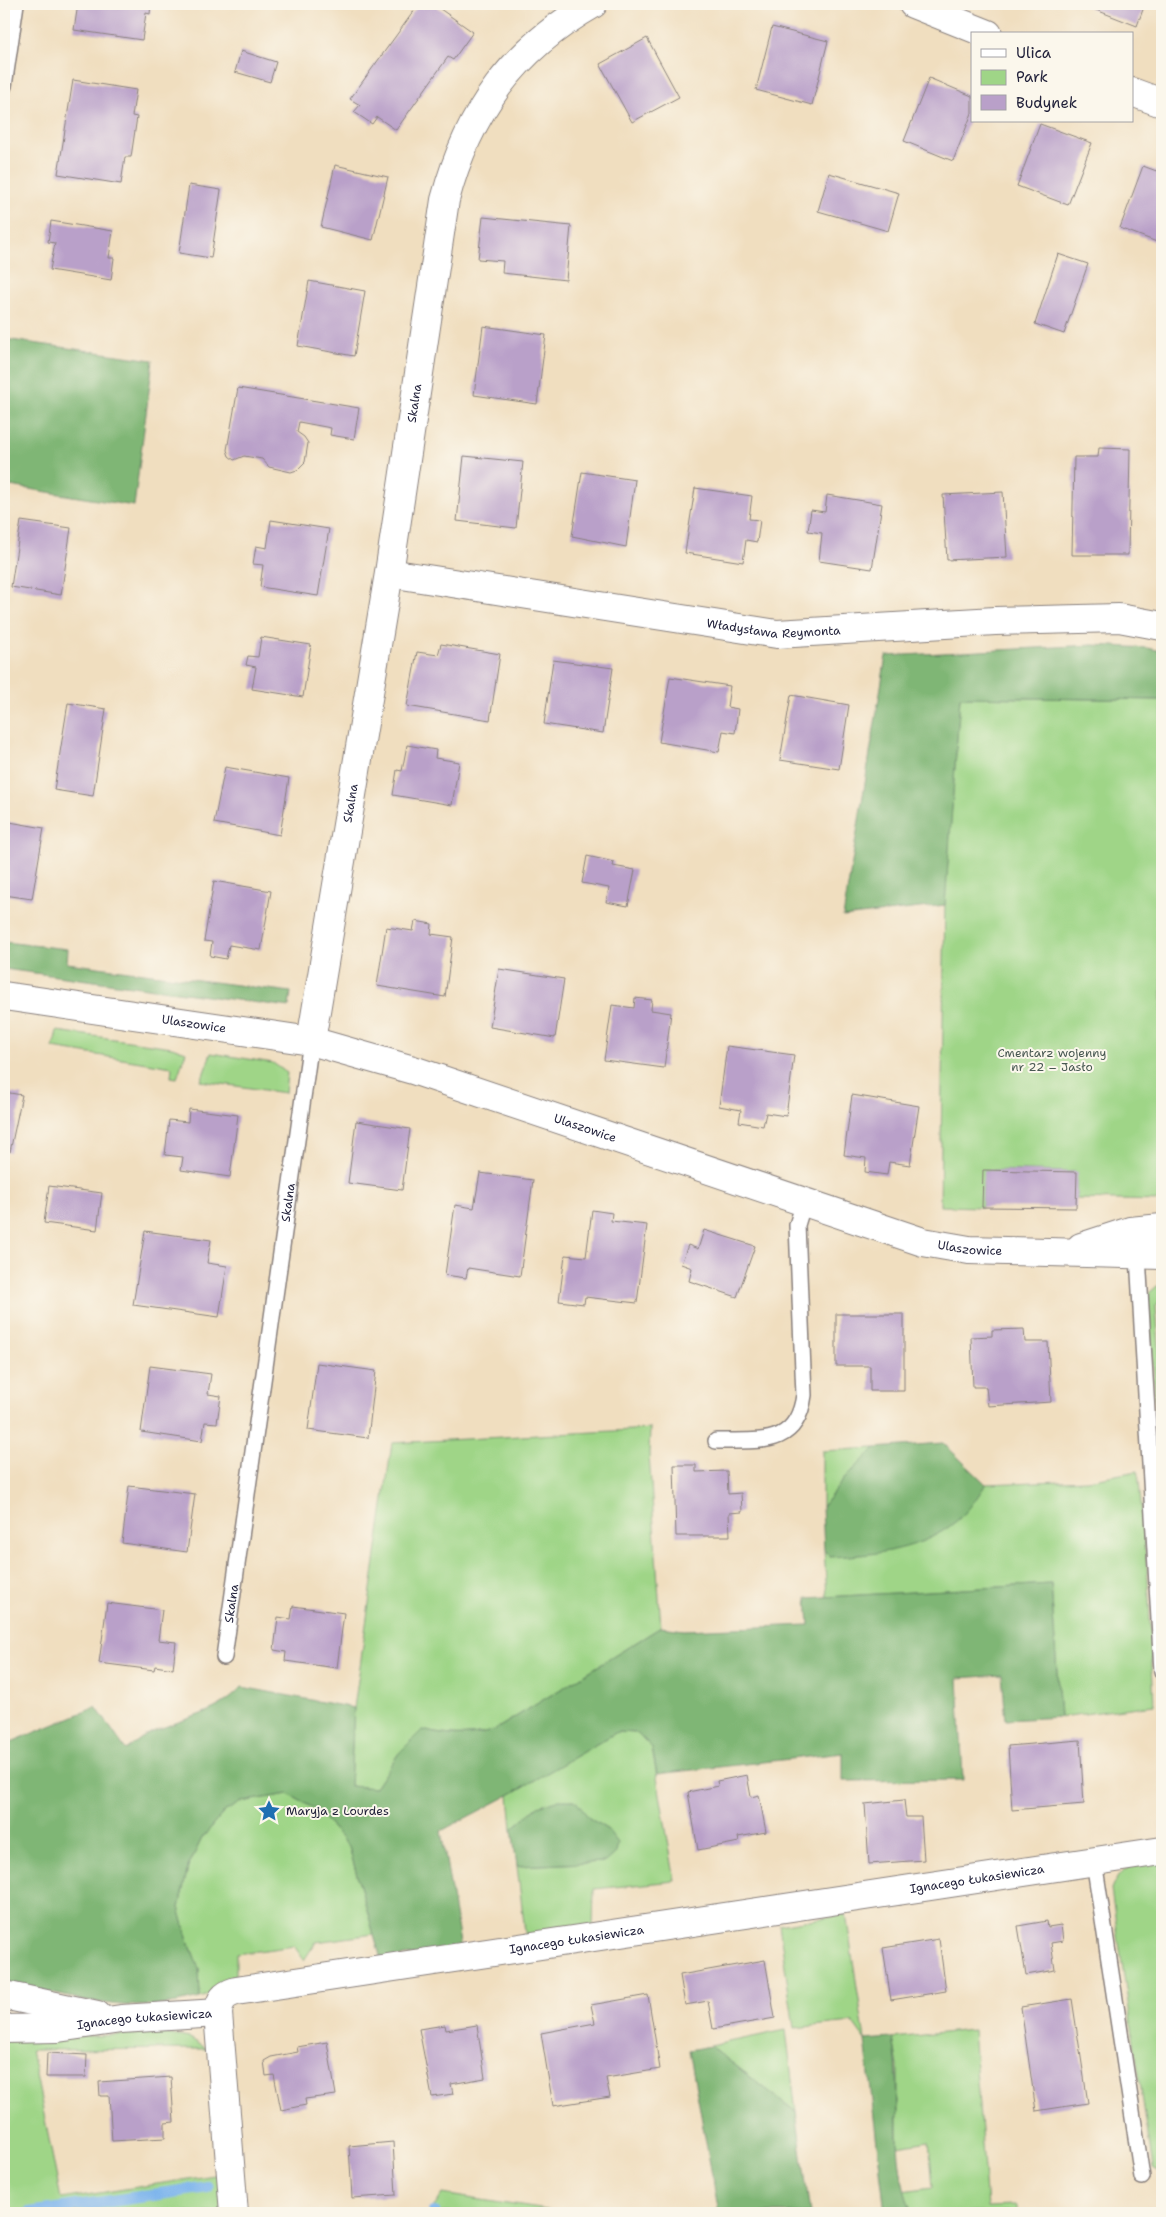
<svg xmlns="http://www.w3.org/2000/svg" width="1166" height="2217" viewBox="0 0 1166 2217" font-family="'Shantell Sans',sans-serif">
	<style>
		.green { fill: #9fd587; stroke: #607c61 }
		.forest { fill: #7fb674; stroke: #506c58 }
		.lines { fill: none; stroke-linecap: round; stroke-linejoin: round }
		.stream { stroke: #7cb4ec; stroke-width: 12 }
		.building { fill: #b9a0c9 }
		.lane-casing { stroke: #89807d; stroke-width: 18 }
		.street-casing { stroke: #89807d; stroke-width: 30 }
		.lane { stroke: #fff; stroke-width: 15 }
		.street { stroke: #fff; stroke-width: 28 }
		.labels { text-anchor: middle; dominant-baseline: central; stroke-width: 4; stroke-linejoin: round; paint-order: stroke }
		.street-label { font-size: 12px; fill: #22223b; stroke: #fbf7ec }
		.park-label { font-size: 12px; fill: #485852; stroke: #fbf7ec }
		.poi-label { font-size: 12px; fill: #22223b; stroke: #fbf7ec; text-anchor: start }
	</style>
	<rect width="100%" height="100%" fill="#fbf7ec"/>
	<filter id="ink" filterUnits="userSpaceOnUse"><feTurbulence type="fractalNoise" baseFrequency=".02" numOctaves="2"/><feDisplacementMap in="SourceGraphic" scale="10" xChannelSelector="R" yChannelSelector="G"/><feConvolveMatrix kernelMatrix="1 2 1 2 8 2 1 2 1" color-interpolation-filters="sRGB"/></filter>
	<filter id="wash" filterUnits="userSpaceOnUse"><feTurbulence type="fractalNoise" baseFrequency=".0096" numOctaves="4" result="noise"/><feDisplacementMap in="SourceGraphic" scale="20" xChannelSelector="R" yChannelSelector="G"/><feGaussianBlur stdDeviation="1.12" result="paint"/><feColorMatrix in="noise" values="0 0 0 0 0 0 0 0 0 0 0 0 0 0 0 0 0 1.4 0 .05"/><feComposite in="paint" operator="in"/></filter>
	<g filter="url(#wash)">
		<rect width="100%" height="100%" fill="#f0debf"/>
		<!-- green -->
		<path class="green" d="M960,697L1162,700V1201L1076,1199V1172L984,1170L982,1207L940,1206L945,900Z
			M57,1031L172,1047L186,1052L177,1078L171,1077L172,1067L53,1048Z
			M211,1053L273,1063L287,1073L285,1093L201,1081Z
			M1157,1286H1162V1297L1156,1306L1162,1381V1494L1148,1298L1149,1293Z
			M650,1429L649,1454L661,1627L493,1731C467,1738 447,1736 422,1730L399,1753L375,1788L350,1786L354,1708L392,1443Z
			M875,1448L846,1477L822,1507V1451Z
			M1138,1471L1148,1579L1154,1705L1060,1717L1051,1584L827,1597L824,1550L830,1557L962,1515L986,1484L1087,1480Z
			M617,1732L638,1733L652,1748L675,1881L594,1889L593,1928L526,1940L517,1866L606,1862L608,1830L589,1818L574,1800L538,1806L512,1829L509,1795Z
			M288,1794L317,1810L349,1847L374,1934L316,1942L304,1960L294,1946L236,1954V1985L200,1998L199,1969L187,1937L179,1908L188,1867L202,1838L224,1812L241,1802Z
			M1162,1861V2173L1153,2168L1111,1890C1122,1862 1136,1865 1162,1861Z
			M846,1914L865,2040L852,2022L794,2028L779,1925Z
			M786,2030L796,2112L710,2046Z
			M973,2030L987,2207L1017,2206V2213H912L902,2191L933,2187L929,2141L898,2146V2066L893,2038Z
			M160,2033L190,2038L207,2049L31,2050L61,2199L221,2174L224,2213H4V2040Z
			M442,2194L566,2213H430Z"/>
		<!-- forest -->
		<path class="forest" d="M4,339L153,360L134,506L4,485Z
			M1093,645L1148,648L1162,651V700L960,697L945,905L843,917L886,656Z
			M4,942L68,949L67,963L291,992L289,1007L4,969Z
			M943,1443L986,1484C979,1494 972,1506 963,1515C928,1550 876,1555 830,1557L824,1550L822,1507L846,1477L875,1448Z
			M1051,1584L1060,1717L1006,1720L1002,1675L958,1678L963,1780L843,1781V1753L657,1774L652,1748L638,1733L617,1732L511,1794L441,1831L461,1949L381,1959L349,1847L317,1810L288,1794L241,1802L224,1812L202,1838L188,1867L179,1907L187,1937L199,1969L200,1998C131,2017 71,1997 4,1982V1745L96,1707L126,1750C132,1746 138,1740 145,1736C177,1718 216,1717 242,1687L354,1708L350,1786L375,1788L399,1753L422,1730C447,1736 467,1738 493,1731L661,1627L684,1630L809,1625L807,1598Z
			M557,1800H575L589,1818L608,1830L618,1843L616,1853L606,1862L517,1866L512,1829L538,1806Z
			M893,2038C904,2097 888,2156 912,2213H885L865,2040Z
			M710,2046L796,2112L810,2213H719L689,2050Z"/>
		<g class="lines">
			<!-- stream -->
			<path class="stream" d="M29,2213L208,2187
				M433,2213H435"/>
		</g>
		<g id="blocks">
			<!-- building -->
			<path class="building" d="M78,4H151L150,14L146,13L142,40L74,30Z
				M419,4H433L473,32L453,60L448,57L396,130L377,117L372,124L354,112L360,105L350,99Z
				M1087,4H1158L1156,8L1145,4L1137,26L1086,6Z
				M772,27L828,41L812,105L756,90Z
				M647,38L679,97L632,122L600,64Z
				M241,51L276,62L270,82L235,72Z
				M929,78L972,96V113L953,161L904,141Z
				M73,80L136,90L132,116L137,117L131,157H125L121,184L58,174Z
				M1040,124L1092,143L1068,205L1017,186Z
				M335,165L388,177L373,240L321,227Z
				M1143,166L1162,173V244L1120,228Z
				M829,173L899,193L888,231L818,211Z
				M189,185L221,190L211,258L179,253Z
				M483,217L571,226L566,280L502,273L503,261L478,259Z
				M51,221L113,231L109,258H114L111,280L50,270L55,243L48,242Z
				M1058,254L1088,264L1064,334L1035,324Z
				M309,281L365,291L354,356L298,346Z
				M483,326L546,335L537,404L474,395Z
				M238,388L359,408L354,439L330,435L331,428L299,422L297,432L304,437L308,443L305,462L297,470L291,472L269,467L262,459L244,456L234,460L229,456L227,450Z
				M1099,448L1130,449L1128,555H1072L1074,457H1098Z
				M464,456L523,462L516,528L457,521Z
				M582,472L635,480L626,547L572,536Z
				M695,488L752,496L749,519L760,520L757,542L746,540L743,562L685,553Z
				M1003,492L1007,557L947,560L943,495Z
				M827,495L882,504L872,569L819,561L822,533L808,531L811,510L825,512Z
				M271,520L329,529L318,596L260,587L263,565L253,564L256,546L267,548Z
				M21,521L71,528L61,595L11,587Z
				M261,637L311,645L303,697L252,689L256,667L246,665L248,656L258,657Z
				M441,644L500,654L490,720L407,706L417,652L438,655Z
				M553,660L613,668L603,733L544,724Z
				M670,677L730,686L727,707L738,709L735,733L723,731L719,752L659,742Z
				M791,695L849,705L839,769L780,760Z
				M68,703L106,709L93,796L54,790Z
				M407,745L436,750L435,758L459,762L452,805L393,795L397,770L402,771Z
				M225,767L289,778L280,835L214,823Z
				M4,821L44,828L32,899L4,895Z
				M587,856L614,862L613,866L635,870L628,906L606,902L609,888L582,883Z
				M214,881L271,891L261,950L229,945L226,959L210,956L212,942L204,941Z
				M415,921L432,924L431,934L453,937L445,997L377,986L386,927L413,931Z
				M499,969L564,979L555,1038L490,1027Z
				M635,998L652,1000L651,1010L671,1013L664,1068L604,1060L612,1005L634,1008Z
				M727,1046L794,1055L786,1116L766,1113L763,1126L739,1122L741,1110L719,1106Z
				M4,1092L22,1095L10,1152L4,1151Z
				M852,1095L919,1106L910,1165L889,1162L887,1175L865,1172L866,1158L844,1155Z
				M189,1109L238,1115L230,1177L181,1170L183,1157L165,1155L169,1120L188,1122Z
				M356,1121L410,1129L402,1190L348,1183Z
				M983,1170L1077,1172L1076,1208L982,1207Z
				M480,1173L533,1180L520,1276L468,1268L466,1278L445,1275L455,1205L474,1208Z
				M49,1186L102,1193L97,1230L44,1223Z
				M592,1210L612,1213L611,1221L647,1225L637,1303L585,1297L584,1304L559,1301L565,1255L586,1257Z
				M704,1230L755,1246L737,1297L689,1281L692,1268L681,1264L688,1245L698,1249Z
				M145,1231L211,1240L207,1263L227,1266L219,1317L133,1305Z
				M836,1314H904V1391H870V1366H836Z
				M1024,1329L1025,1342H1048L1051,1402L988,1406L986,1387H973L971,1337L992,1336V1330Z
				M317,1363L376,1371L368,1438L308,1430Z
				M150,1366L211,1374L208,1394L221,1396L217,1423L205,1422L202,1441L141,1432Z
				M674,1465H696V1472L727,1471L728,1494L741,1493L742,1512L729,1513L730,1536H676Z
				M129,1486L195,1494L187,1552L122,1543Z
				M107,1603L162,1610L158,1640L176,1642L173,1669L155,1666L154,1670L99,1663Z
				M293,1606L344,1613L337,1668L285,1661L286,1652L274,1650L278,1617L291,1619Z
				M1080,1740L1084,1804L1012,1810L1008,1746Z
				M747,1775L751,1797L759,1795L766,1832L738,1837L739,1842L698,1850L688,1792L718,1786L717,1781Z
				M904,1800L906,1817H921L924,1860L869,1864L865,1804Z
				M1047,1921L1048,1927L1061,1925L1063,1941L1051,1943L1055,1970L1026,1975L1018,1926Z
				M939,1939L946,1991L891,2000L883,1948Z
				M765,1960L775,2018L713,2029L708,2001L685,2005L680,1975Z
				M648,1995L660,2069L606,2078L610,2097L553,2106L541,2033L595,2023L591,2005Z
				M1072,1999L1088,2103L1036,2111L1021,2007Z
				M445,2025L446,2030L477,2025L485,2078L451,2084L453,2094L432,2097L419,2029Z
				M327,2042L336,2095L305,2099L306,2105L281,2110L274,2075L266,2076L264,2061L271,2057L298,2052L297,2047Z
				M47,2053L87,2055L86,2077H46Z
				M171,2077L174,2122L165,2123V2138L112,2141L109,2096H100L99,2082Z
				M393,2142L396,2195L352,2198L349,2146Z"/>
		</g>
	</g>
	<g filter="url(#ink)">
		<use href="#blocks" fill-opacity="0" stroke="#89807d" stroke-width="1"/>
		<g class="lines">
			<defs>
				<g id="lane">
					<path d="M4,86L16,4"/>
					<path d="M1138,1256L1162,1671"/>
					<path d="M716,1441C759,1440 797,1448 804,1395L797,1225L804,1202"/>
					<path id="s1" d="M224,1657L311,1041"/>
					<path d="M1094,1861L1142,2177"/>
				</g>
				<g id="street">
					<path d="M913,4L988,34"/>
					<path d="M1132,92L1162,103"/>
					<path id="s2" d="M389,573L777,634L995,621L1119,618L1162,626"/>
					<path id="s3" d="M4,996L311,1041L413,1070L923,1242L969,1250L1162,1255"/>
					<path id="s4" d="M311,1041L389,573L445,200C468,112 514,49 593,4"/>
					<path d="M1081,1247L1130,1231L1162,1228"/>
					<path d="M4,1995L97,2015"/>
					<path d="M218,2013L234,2213"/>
					<path id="s5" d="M4,2029L58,2028L121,2019L218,2013C220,2000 223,1995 236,1991L1162,1851"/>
				</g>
			</defs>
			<!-- lane casing -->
			<use href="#lane" class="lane-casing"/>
			<!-- street casing -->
			<use href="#street" class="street-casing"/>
			<!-- lane -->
			<use href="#lane" class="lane"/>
			<!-- street -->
			<use href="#street" class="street"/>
		</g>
	</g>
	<!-- icons -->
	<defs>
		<symbol id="sight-bare" viewBox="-9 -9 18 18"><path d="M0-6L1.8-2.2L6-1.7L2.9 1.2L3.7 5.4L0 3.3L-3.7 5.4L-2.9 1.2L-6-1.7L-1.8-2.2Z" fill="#1f6fb2" stroke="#fbf7ec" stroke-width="2.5" paint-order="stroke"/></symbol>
	</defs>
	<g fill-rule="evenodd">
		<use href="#sight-bare" x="253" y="1795" width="32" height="32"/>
	</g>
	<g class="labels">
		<!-- street labels -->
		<g class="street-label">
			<text stroke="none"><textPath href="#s4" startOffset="646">Skalna</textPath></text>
			<text stroke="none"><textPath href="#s2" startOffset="389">Władysława Reymonta</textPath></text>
			<text stroke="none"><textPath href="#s4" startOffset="241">Skalna</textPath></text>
			<text stroke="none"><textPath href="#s3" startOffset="192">Ulaszowice</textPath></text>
			<text stroke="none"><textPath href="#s3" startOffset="598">Ulaszowice</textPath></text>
			<text stroke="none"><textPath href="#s1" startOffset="459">Skalna</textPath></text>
			<text stroke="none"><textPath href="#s3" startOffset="1002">Ulaszowice</textPath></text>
			<text stroke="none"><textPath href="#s1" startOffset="54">Skalna</textPath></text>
			<text stroke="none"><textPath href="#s5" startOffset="995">Ignacego Łukasiewicza</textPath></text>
			<text stroke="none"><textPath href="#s5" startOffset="590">Ignacego Łukasiewicza</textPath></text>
			<text stroke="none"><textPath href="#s5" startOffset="141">Ignacego Łukasiewicza</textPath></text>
		</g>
		<!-- park labels -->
		<g class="park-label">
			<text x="1052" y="1053">Cmentarz wojenny<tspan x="1052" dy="14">nr 22 – Jasło</tspan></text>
		</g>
		<!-- poi labels -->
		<g class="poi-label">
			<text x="286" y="1811">Maryja z Lourdes</text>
		</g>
	</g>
	<!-- margin -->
	<rect width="1166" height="2217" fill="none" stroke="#fbf7ec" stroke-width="20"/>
	<!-- legend -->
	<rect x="971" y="32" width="162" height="90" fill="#fbf7ec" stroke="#a4a2a5"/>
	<rect x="981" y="49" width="25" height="8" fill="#ffffff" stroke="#a4a2a5"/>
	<text x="1016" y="58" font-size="15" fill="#22223b">Ulica</text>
	<rect x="981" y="70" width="25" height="15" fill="#9fd587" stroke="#a4a2a5"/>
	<text x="1016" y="82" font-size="15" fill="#22223b">Park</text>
	<rect x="981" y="95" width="25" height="15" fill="#b9a0c9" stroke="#a4a2a5"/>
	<text x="1016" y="108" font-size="15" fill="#22223b">Budynek</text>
</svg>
